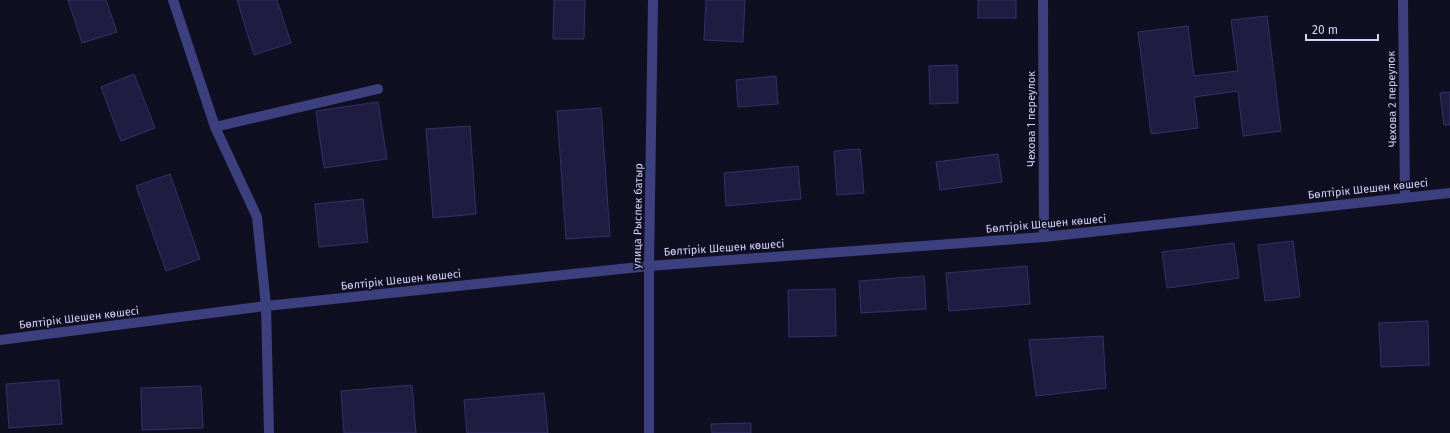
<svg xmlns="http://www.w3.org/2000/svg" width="1450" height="433" viewBox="0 0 1450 433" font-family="'Fira Sans',sans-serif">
<rect width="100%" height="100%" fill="#100f21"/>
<g fill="#201c41" stroke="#362f6c">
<polygon points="68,0 106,0 117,32 82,43"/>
<polygon points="237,0 277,0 291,43 254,55"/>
<polygon points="554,0 585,0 584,39 553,39"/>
<polygon points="706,0 745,0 743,42 704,40"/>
<rect x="978" y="0" width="38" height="18"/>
<polygon points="1267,16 1281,131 1243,136 1238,91 1194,97 1198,128 1151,134 1138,32 1188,26 1194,76 1238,71 1231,20"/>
<polygon points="957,65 958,103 930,104 929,66"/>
<polygon points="134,74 155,128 121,141 101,87"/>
<polygon points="776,76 778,104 738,107 736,80"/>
<polygon points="1450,92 1450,125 1444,125 1440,93"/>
<polygon points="378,102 387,159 324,168 316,111"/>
<polygon points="601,108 610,236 566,239 557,111"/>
<polygon points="470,126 476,214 433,218 426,129"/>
<polygon points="860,149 864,193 837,195 834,151"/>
<polygon points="998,154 1002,182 940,190 936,162"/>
<polygon points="798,166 801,199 726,206 724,173"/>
<polygon points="170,174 200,259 166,271 136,186"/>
<polygon points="363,199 368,242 319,247 315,204"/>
<polygon points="1293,241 1300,297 1265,301 1258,245"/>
<polygon points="1234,243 1239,278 1167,288 1162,252"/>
<polygon points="1027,266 1030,304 949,311 946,273"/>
<polygon points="924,276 926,309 861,313 859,281"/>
<polygon points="835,289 836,336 789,337 788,290"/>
<polygon points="1428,321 1429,365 1381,367 1379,323"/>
<polygon points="1103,336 1106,388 1036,396 1029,340"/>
<polygon points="59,380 62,424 9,428 6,384"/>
<polygon points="412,385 416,433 344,433 341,391"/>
<polygon points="201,386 203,428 142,430 141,388"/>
<polygon points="544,393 548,433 467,433 464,400"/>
<polygon points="751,423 751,433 712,433 711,424"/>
</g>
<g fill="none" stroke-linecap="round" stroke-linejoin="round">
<g stroke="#3d407e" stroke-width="10">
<polyline points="173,0 215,127 257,217 266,306 269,433"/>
<polyline points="1043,0 1044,237"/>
<polyline points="1403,0 1405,197"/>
<polyline points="215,127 378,89"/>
<polyline points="0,340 266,306 649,266 1044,237 1450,193"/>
<polyline points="649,433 649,266 653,0"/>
</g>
</g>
<g text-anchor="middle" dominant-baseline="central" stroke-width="3.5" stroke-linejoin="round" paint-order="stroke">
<g font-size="11" fill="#d3d2fc" stroke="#100f21">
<text transform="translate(1392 99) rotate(-91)">Чехова 2 переулок</text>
<text transform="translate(1031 119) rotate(-90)">Чехова 1 переулок</text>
<text transform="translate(1368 189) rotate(-6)">Бөлтірік Шешен көшесі</text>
<text transform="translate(638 216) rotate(-89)">улица Рыспек батыр</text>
<text transform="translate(1046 224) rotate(-5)">Бөлтірік Шешен көшесі</text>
<text transform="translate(724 248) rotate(-4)">Бөлтірік Шешен көшесі</text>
<text transform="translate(401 280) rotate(-6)">Бөлтірік Шешен көшесі</text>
<text transform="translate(79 318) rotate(-7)">Бөлтірік Шешен көшесі</text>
</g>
</g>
<path d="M1306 34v6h72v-6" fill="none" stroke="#d3d2fc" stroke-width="2"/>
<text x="1312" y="34" font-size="12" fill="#d3d2fc" stroke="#100f21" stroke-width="3" paint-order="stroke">20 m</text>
</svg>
